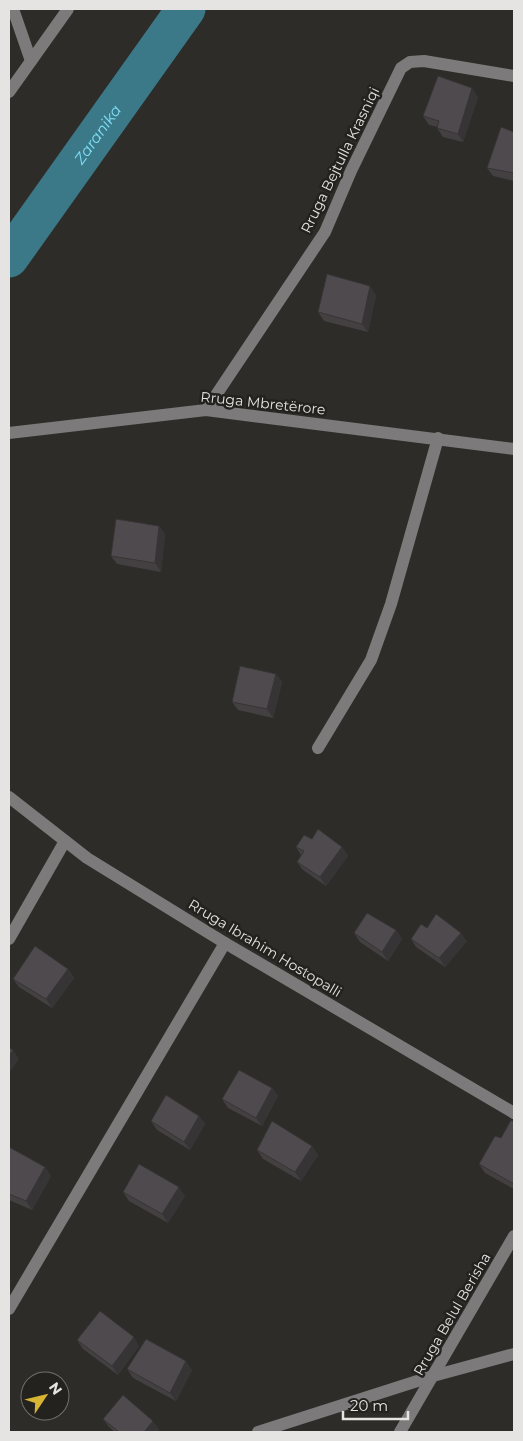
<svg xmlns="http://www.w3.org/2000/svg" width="523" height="1441" viewBox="0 0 523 1441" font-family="Montserrat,sans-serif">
<rect width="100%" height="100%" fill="#2d2c28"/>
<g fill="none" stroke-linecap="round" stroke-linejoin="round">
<path stroke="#3b7988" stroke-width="39" id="s1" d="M9,258L186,9"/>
<g stroke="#7c7a7a" stroke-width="12">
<polyline points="13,9 31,61"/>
<polyline points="9,92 68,9"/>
<polyline points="206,410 325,232 351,171 401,68 410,62 424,61 514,76"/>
<polyline points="9,433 206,410 514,449"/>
<polyline points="318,748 371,660 391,604 438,438"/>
<polyline points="9,797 87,858 225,943 514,1113"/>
<polyline points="9,939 65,841"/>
<polyline points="9,1309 225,943"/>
<polyline points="258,1432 433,1376 514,1354"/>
<polyline points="400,1432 514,1236"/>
</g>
</g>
<g fill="#444042">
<polygon points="478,97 463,142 443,137 437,128 438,127 429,125 423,116"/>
<polygon points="514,132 514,181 493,176 487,168"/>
<polygon points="376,295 368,332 324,321 318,312"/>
<polygon points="159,526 165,534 161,572 117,564 111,556"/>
<polygon points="276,674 282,682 273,718 238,710 232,702"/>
<polygon points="312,839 342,847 348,856 326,886 303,870 297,862 301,855 296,847"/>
<polygon points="427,928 467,941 445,967 416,947 411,939"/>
<polygon points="396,930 402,939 388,961 360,942 354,933"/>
<polygon points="68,969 74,978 52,1008 19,987 13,979"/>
<polygon points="272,1088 278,1096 262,1126 228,1108 222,1099"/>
<polygon points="199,1116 205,1124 190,1150 157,1130 151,1121"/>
<polygon points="514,1122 514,1189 485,1173 479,1164"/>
<polygon points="312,1146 318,1155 301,1181 263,1159 257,1150"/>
<polygon points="9,1147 45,1167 51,1176 32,1210 9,1200"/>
<polygon points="123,1192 185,1196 168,1223 129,1201"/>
<polygon points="77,1340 139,1346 118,1375 83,1349"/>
<polygon points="127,1369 192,1370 176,1401 133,1378"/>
<polygon points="103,1419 159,1429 156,1432 115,1432 109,1427"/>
</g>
<g fill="#373436">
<polygon points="472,88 478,97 463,142 458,134"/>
<polygon points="370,286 376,295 368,332 362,324"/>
<polygon points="159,526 165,534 161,572 155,563"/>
<polygon points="276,674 282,682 273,718 267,709"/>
<polygon points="342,847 348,856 326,886 320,877"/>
<polygon points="396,930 402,939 388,961 382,952"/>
<polygon points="461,933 467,941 445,967 439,958"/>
<polygon points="68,969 74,978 52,1008 46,999"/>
<polygon points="13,1050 19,1059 9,1073 9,1056"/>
<polygon points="272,1088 278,1096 262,1126 256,1118"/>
<polygon points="199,1116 205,1124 190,1150 184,1142"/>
<polygon points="312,1146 318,1155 301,1181 295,1172"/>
<polygon points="45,1167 51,1176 32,1210 26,1201"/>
<polygon points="179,1187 185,1196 168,1223 162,1214"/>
<polygon points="134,1337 139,1346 118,1375 112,1366"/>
<polygon points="186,1361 192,1370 176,1401 170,1393"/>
<polygon points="153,1421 159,1429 156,1432 144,1432"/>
</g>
<g fill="#4f4a4d" stroke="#373436">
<polygon points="438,76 472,88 458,134 437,128 439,121 423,116"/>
<polygon points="501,127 514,132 514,173 487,168"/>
<polygon points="327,274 370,286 362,324 318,312"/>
<polygon points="116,519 159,526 155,563 111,556"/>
<polygon points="240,666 276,674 267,709 232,702"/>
<polygon points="318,829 342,847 320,877 297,862 304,851 296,847 304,835 312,839"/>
<polygon points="367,913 396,930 382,952 354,933"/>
<polygon points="436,914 461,933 439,958 411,939 421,924 427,928"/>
<polygon points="35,946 68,969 46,999 13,979"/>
<polygon points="9,1048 13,1050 9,1056"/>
<polygon points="239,1070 272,1088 256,1118 222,1099"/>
<polygon points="166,1095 199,1116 184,1142 151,1121"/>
<polygon points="511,1120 514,1122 514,1184 479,1164 495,1136 501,1138"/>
<polygon points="272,1121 312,1146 295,1172 257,1150"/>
<polygon points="9,1147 45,1167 26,1201 9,1194"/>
<polygon points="139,1164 179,1187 162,1214 123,1192"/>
<polygon points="100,1311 134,1337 112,1366 77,1340"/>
<polygon points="146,1339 186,1361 170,1393 127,1369"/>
<polygon points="123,1395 153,1421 144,1432 119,1432 103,1419"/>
</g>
<g text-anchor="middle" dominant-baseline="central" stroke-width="5" stroke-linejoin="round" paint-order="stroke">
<g font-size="14" fill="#e5e4e2" stroke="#23221f">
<text transform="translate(340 160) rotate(-64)">Rruga Bejtulla Krasniqi</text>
<text transform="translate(263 403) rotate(6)">Rruga Mbretërore</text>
<text transform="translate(265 948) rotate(31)">Rruga Ibrahim Hostopalli</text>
<text transform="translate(452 1314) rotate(-60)">Rruga Belul Berisha</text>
</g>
<g font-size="15" font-style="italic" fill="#7fe0f9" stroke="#23221f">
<text stroke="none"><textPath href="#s1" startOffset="152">Zaranika</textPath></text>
</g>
</g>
<rect width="523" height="1441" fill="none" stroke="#e5e4e2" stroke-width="20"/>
<g transform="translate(45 1396) rotate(55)"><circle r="24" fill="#23221f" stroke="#71706d"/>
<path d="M0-4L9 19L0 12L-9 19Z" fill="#d8b434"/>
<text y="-8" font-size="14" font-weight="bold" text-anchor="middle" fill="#e5e4e2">N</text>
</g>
<path d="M343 1411v8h65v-8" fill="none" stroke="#e5e4e2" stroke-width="2.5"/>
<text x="350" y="1411" font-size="15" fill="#e5e4e2" stroke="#23221f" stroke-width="4" paint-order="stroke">20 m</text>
</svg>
